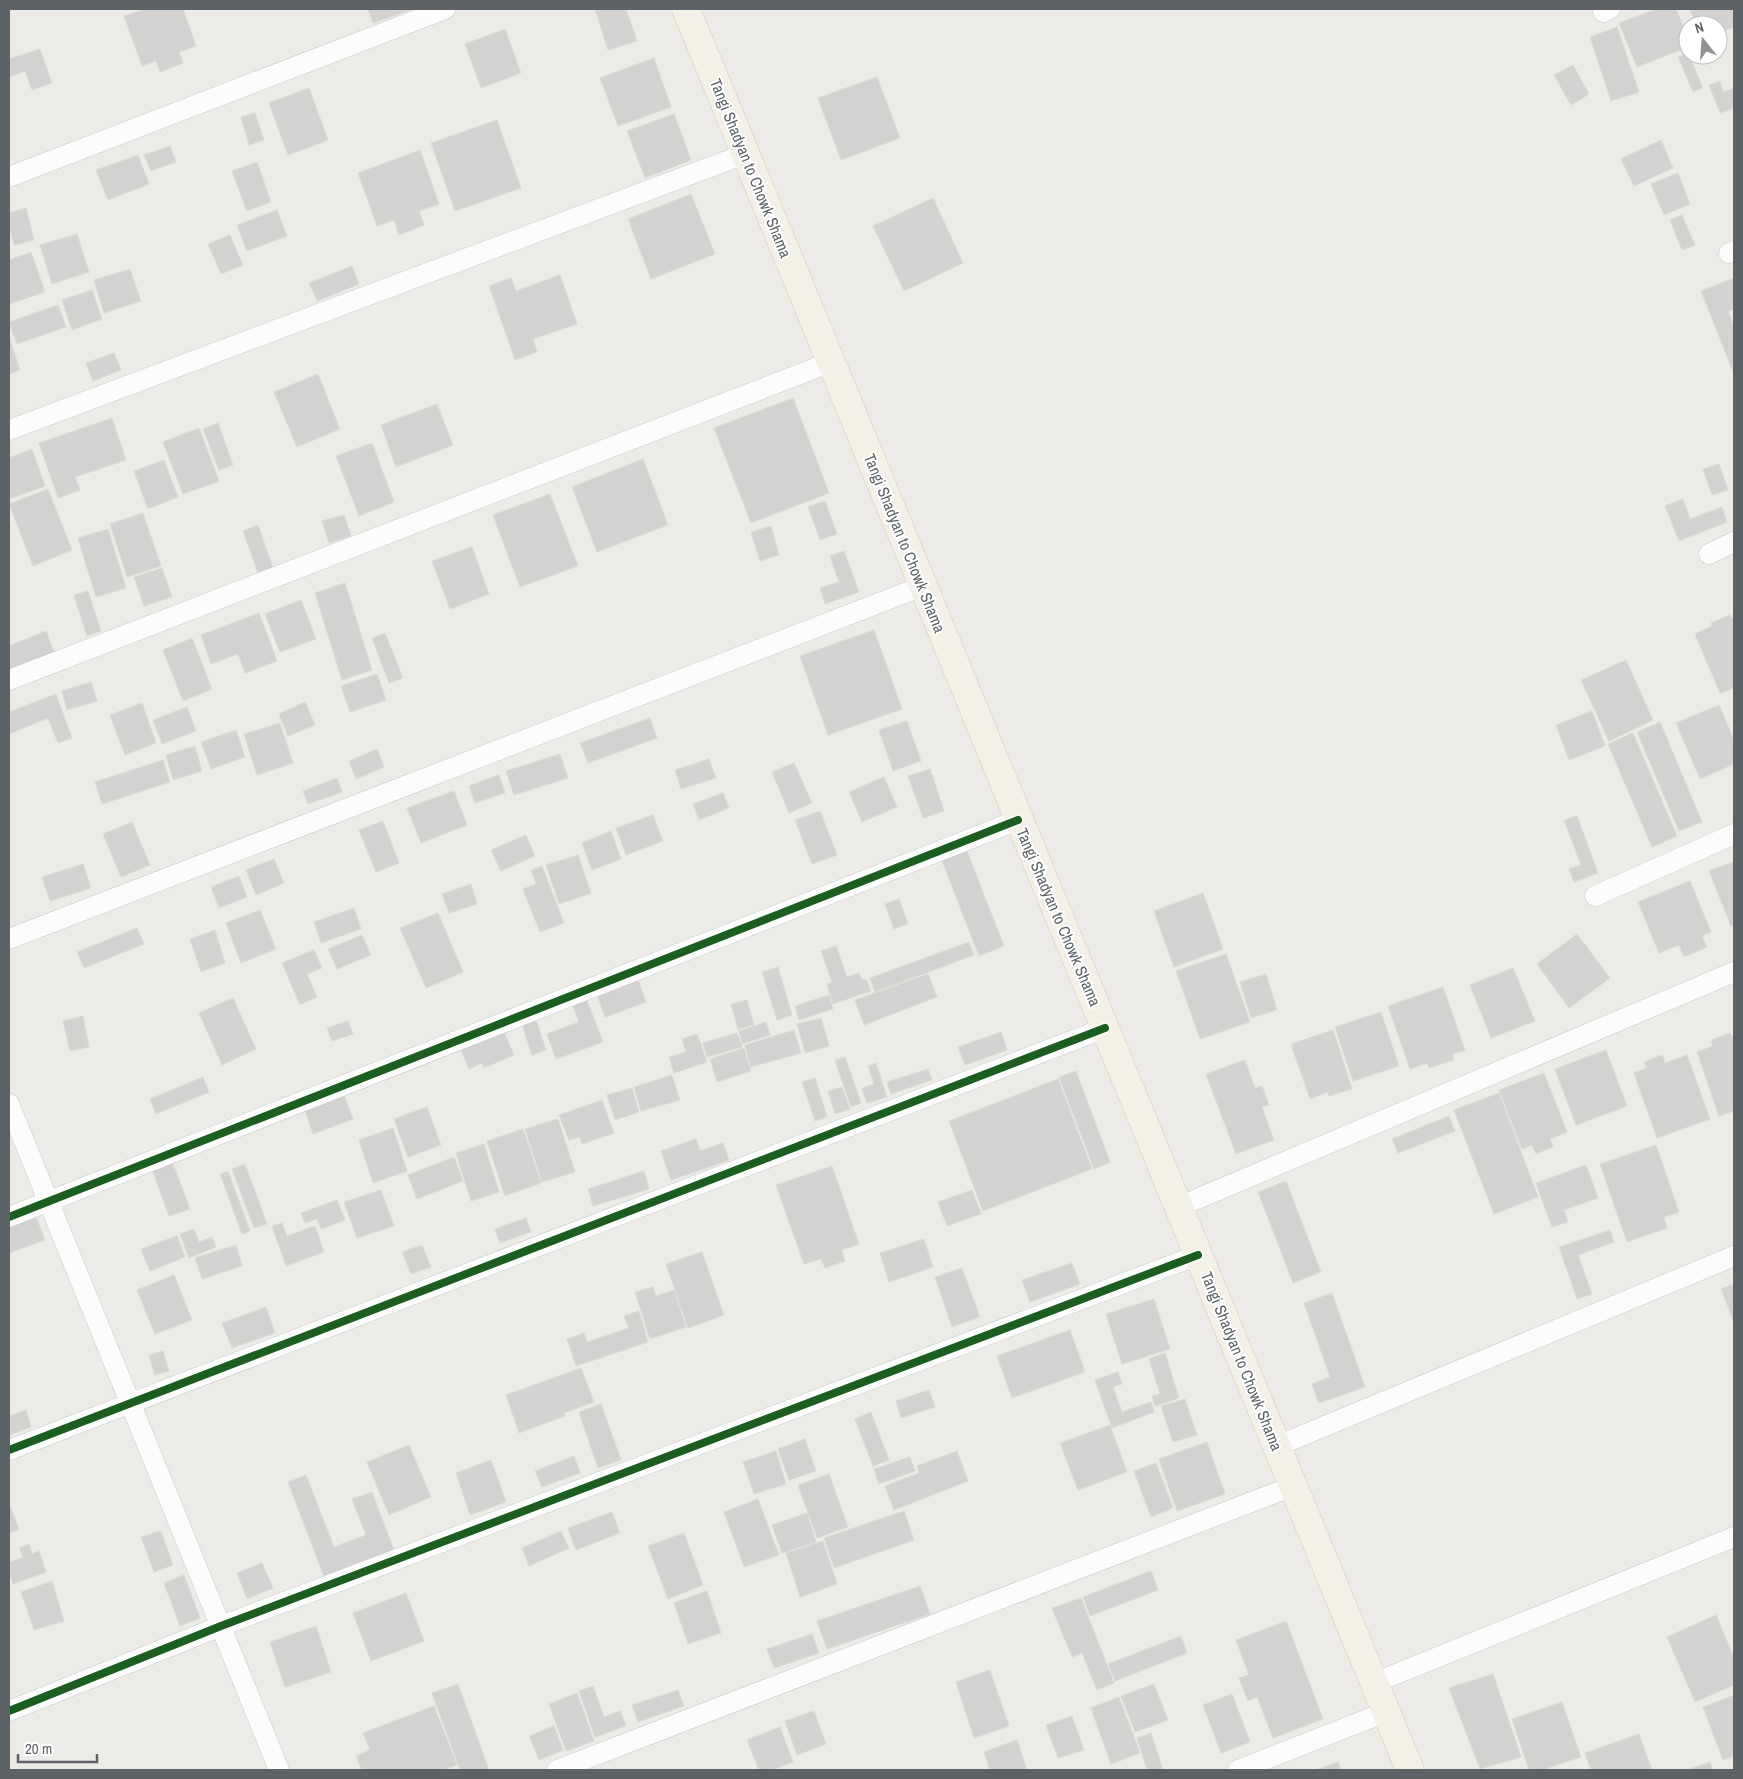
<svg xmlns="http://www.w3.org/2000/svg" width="1743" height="1779" viewBox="0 0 1743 1779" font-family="'Archivo Narrow',sans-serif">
<rect width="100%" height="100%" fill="#edebe8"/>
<g fill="#d3d2d1" stroke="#dcdad7">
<polygon points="145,9 183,9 196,46 179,52 183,63 160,72 156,61 142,66 124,16"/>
<polygon points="368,9 413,9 373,23"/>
<polygon points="595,9 626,9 637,41 608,50"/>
<polygon points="1657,9 1676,9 1688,38 1688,47 1637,67 1619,23"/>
<polygon points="1690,9 1734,9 1734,27 1718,33 1718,25 1696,25"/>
<polygon points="1617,27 1639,92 1611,101 1590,37"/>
<polygon points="505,29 521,73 481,88 465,44"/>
<polygon points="40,49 52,83 32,90 25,71 9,77 9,59"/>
<polygon points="1688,53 1703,88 1693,92 1678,57"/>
<polygon points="654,58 671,107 618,126 600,78"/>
<polygon points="1573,65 1589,94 1571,105 1554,75"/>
<polygon points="877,77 900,138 841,160 818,98"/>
<polygon points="1720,81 1723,92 1734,88 1734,108 1720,113 1709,85"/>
<polygon points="309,88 328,140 288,155 269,103"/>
<polygon points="255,113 264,140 249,145 241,117"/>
<polygon points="674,114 691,160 645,178 627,131"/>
<polygon points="497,120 521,188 455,211 431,143"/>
<polygon points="1661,140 1673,168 1634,186 1621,159"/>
<polygon points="170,146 176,162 151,171 144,155"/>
<polygon points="420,150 439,204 419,211 424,225 399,235 394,220 377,226 358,173"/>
<polygon points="138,155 149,184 108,200 96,170"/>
<polygon points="257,162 271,202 247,211 232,171"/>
<polygon points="1678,173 1690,204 1664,215 1651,184"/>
<polygon points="691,194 715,254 651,279 628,219"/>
<polygon points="933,198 963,263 904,291 873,226"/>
<polygon points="26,208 34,240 14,245 9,226 9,213"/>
<polygon points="277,210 287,236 247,251 237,225"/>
<polygon points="1682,215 1695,245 1682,250 1670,220"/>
<polygon points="77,234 89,272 52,284 40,245"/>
<polygon points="230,235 243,265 221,274 208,244"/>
<polygon points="31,252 45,292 9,304 9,260"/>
<polygon points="352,266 359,284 317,301 309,283"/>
<polygon points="130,269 141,301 104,313 94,280"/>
<polygon points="560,275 577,324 533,339 537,352 515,360 489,286 511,278 516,291"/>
<polygon points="1734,278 1734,309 1728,311 1734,327 1734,374 1701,291"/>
<polygon points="92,290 102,319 72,330 62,300"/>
<polygon points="58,305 66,327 17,344 9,322"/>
<polygon points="9,337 20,370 9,374"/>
<polygon points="114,353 121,370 93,381 86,363"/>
<polygon points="318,374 340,429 297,447 274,392"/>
<polygon points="793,398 829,493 751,523 714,428"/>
<polygon points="437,404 453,445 396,467 381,425"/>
<polygon points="112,418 126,460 75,477 80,490 58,498 39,443"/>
<polygon points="218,423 233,465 219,470 203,429"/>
<polygon points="199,428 219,481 183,494 163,442"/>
<polygon points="372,443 394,502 359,516 336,456"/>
<polygon points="32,449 45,486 9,499 9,458"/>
<polygon points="643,459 668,525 597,552 572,487"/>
<polygon points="164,460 178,497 148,509 134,471"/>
<polygon points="1719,464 1728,490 1712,495 1703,469"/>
<polygon points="48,489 72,550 33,566 9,504"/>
<polygon points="550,494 578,566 520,587 493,515"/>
<polygon points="1683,499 1690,519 1722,507 1727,522 1679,541 1665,506"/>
<polygon points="825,501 837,534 820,540 808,507"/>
<polygon points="143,513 161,566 127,577 110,524"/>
<polygon points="344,515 351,536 329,543 322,521"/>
<polygon points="258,525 274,571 259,576 243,531"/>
<polygon points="771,526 779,555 760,561 751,532"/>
<polygon points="108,529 126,588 96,597 78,538"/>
<polygon points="472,547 489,594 450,609 432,561"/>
<polygon points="844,551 859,592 825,604 820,588 839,582 830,556"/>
<polygon points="162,568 172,597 144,606 134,577"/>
<polygon points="345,583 372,670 342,680 315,593"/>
<polygon points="88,591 101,631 87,636 74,595"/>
<polygon points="301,600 316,639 280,652 265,614"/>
<polygon points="259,613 277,661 245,673 238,654 211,664 201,635"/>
<polygon points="1730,615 1731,618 1734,617 1734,688 1720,693 1695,634 1712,626 1711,623"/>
<polygon points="874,630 902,709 828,735 800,656"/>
<polygon points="46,631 54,652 9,670 9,646"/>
<polygon points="385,633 403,678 389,683 372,638"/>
<polygon points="192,638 212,689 183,701 163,650"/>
<polygon points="1626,660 1653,720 1609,741 1581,680"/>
<polygon points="377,674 386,700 350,712 341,686"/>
<polygon points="91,682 97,701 67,710 62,691"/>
<polygon points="56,694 72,738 58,743 48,718 9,734 9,712"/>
<polygon points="305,702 315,725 288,736 279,714"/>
<polygon points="142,703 156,743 125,755 110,715"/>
<polygon points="1719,705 1734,740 1734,764 1700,779 1676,723"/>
<polygon points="187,707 196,731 162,744 153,720"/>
<polygon points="1592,711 1605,746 1569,760 1556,725"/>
<polygon points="650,718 657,738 588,763 580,743"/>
<polygon points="907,721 921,761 893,771 879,730"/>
<polygon points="1660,722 1702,822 1679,831 1637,732"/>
<polygon points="280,723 293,763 257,775 244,734"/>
<polygon points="236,730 245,757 211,769 201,742"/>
<polygon points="1633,733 1677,836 1652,847 1608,744"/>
<polygon points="195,746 202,771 173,780 166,755"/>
<polygon points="377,749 384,767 356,779 349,761"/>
<polygon points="560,754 568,778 514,795 506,771"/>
<polygon points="709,759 716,778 681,789 675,770"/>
<polygon points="163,760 170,782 102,804 95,782"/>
<polygon points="794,763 812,803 789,813 772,772"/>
<polygon points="930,769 944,811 923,818 908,776"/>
<polygon points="499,775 505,793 475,803 469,786"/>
<polygon points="884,777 897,807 862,822 849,792"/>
<polygon points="337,778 342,792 308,804 303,791"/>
<polygon points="454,791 467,825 421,843 407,808"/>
<polygon points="723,793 729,808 699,820 693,804"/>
<polygon points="820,811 837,855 812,864 795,820"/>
<polygon points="653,815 663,841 626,855 616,828"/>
<polygon points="1577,816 1598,873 1574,882 1569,869 1581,865 1564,820"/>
<polygon points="383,821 399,863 376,872 359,830"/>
<polygon points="132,822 150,865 121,877 103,834"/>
<polygon points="611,831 621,859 592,870 582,843"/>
<polygon points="526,835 535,856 501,871 491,850"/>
<polygon points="966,849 1004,946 979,956 941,858"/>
<polygon points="578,855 591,893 559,904 546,865"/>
<polygon points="274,859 284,883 256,895 246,870"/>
<polygon points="1734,862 1734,925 1731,926 1709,871"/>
<polygon points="83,864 91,888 50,901 42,877"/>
<polygon points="542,866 564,923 540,932 523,889 536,884 531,870"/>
<polygon points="239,876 247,897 219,908 211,887"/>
<polygon points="1690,881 1711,932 1702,936 1707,947 1684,957 1679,945 1659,953 1638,902"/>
<polygon points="471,884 477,904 449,913 442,894"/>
<polygon points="1203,893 1223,949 1174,967 1154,911"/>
<polygon points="899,899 908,924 894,929 885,904"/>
<polygon points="354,908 361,929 321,943 314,922"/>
<polygon points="260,910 276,949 241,963 226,923"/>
<polygon points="438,913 463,972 426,988 400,928"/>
<polygon points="137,928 144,944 84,968 77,952"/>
<polygon points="215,930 225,963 201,972 190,939"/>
<polygon points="1577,934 1610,978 1569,1008 1537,964"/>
<polygon points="362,935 371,955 337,969 328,949"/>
<polygon points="969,942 974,955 875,992 870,978"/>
<polygon points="836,946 847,977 859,973 862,980 866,979 871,991 833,1004 827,984 832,982 821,951"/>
<polygon points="314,950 322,968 307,974 317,997 300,1005 282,963"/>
<polygon points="1226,954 1250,1022 1200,1039 1176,971"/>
<polygon points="778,967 792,1015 777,1020 762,972"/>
<polygon points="1513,968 1535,1021 1491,1038 1470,985"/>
<polygon points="928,974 937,997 864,1025 855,1000"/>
<polygon points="1266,974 1277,1010 1251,1018 1240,982"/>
<polygon points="637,977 646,1002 605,1017 596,992"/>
<polygon points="1443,987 1465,1050 1452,1054 1454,1060 1429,1068 1427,1063 1410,1069 1388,1006"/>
<polygon points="829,995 833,1009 799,1020 795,1006"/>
<polygon points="233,998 256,1049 222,1065 199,1013"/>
<polygon points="586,998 603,1042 556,1059 547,1034 579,1022 572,1003"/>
<polygon points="747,1000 754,1025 738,1029 731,1004"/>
<polygon points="1381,1012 1399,1066 1353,1081 1335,1027"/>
<polygon points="83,1016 89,1047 70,1051 63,1021"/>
<polygon points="821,1018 829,1046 805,1053 797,1024"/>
<polygon points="536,1019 546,1050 532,1055 522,1024"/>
<polygon points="348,1021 353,1034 332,1041 327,1028"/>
<polygon points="766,1022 770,1035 742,1044 739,1031"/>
<polygon points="503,1029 514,1055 484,1068 482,1063 469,1069 460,1048"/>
<polygon points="794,1030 801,1053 751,1067 745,1045"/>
<polygon points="1333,1030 1352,1089 1329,1096 1328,1092 1310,1099 1291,1044"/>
<polygon points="1001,1032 1007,1050 965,1065 958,1047"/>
<polygon points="737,1033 742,1047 707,1057 703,1043"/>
<polygon points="1730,1033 1734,1039 1734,1111 1719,1116 1697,1052 1713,1046 1711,1040"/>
<polygon points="697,1034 707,1062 674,1073 669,1057 686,1052 682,1039"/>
<polygon points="744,1048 751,1071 717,1082 710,1059"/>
<polygon points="1606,1050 1627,1106 1576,1125 1555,1069"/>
<polygon points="1662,1055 1665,1063 1687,1055 1710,1119 1657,1138 1634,1073 1647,1068 1644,1062"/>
<polygon points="845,1057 861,1103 851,1107 835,1060"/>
<polygon points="1245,1060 1255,1088 1262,1086 1269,1105 1262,1107 1274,1140 1236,1154 1206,1074"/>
<polygon points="876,1063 887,1097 867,1103 862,1088 874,1084 868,1066"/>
<polygon points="928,1069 932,1080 891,1094 887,1082"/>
<polygon points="1076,1071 1110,1162 1094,1169 1059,1077"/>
<polygon points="1544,1073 1567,1132 1550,1139 1553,1147 1536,1154 1532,1145 1522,1149 1499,1090"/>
<polygon points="672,1075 680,1100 641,1111 634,1087"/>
<polygon points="203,1077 209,1092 156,1114 150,1099"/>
<polygon points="815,1078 827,1117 815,1121 802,1082"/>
<polygon points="1058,1079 1092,1169 983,1211 949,1121"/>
<polygon points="842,1087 850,1109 835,1114 828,1091"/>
<polygon points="632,1088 639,1112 615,1120 607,1095"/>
<polygon points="343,1093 353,1119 313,1134 304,1108"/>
<polygon points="1499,1093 1538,1197 1494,1214 1454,1110"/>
<polygon points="602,1100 614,1133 582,1144 580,1137 569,1140 559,1115"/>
<polygon points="427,1107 441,1145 408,1157 394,1119"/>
<polygon points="1449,1116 1455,1131 1398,1153 1392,1139"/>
<polygon points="558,1119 575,1172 542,1182 525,1129"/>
<polygon points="393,1128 407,1171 373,1183 359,1140"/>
<polygon points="523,1129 541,1183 505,1196 487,1141"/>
<polygon points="696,1139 700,1151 723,1143 729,1160 671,1180 661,1151"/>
<polygon points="484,1144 499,1192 471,1201 456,1153"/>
<polygon points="1656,1145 1679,1212 1664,1217 1667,1228 1627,1242 1600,1164"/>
<polygon points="454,1157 463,1181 417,1199 408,1175"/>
<polygon points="172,1161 190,1209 169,1216 152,1169"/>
<polygon points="245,1164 267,1224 254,1228 232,1169"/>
<polygon points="1586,1165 1598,1198 1564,1210 1568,1222 1552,1227 1536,1183"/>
<polygon points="832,1166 859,1244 842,1250 845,1261 825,1268 821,1259 804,1264 776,1185"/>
<polygon points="228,1171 250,1231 242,1234 220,1174"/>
<polygon points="644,1171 649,1189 593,1206 588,1189"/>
<polygon points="1286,1181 1321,1272 1293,1283 1258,1192"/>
<polygon points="381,1190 394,1226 357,1238 344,1202"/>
<polygon points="972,1190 981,1214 947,1226 938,1202"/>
<polygon points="337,1200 345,1220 321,1229 317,1219 305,1223 301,1213"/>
<polygon points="36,1217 45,1240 9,1253 9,1227"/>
<polygon points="526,1218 531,1232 500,1243 495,1229"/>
<polygon points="282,1223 287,1236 315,1226 324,1252 286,1266 272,1226"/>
<polygon points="194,1229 199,1242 212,1237 216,1247 189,1258 180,1234"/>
<polygon points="1610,1230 1614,1242 1578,1255 1592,1294 1577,1299 1559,1247"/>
<polygon points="177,1236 185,1257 150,1271 141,1249"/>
<polygon points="924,1239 933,1267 889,1282 880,1253"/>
<polygon points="236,1245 242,1266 202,1279 195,1258"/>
<polygon points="422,1245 431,1267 411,1274 402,1252"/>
<polygon points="702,1252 724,1315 688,1328 666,1264"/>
<polygon points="1072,1263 1080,1284 1030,1302 1022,1280"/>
<polygon points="962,1268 980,1317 952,1327 935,1277"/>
<polygon points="174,1275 192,1320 155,1334 137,1290"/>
<polygon points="1734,1284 1734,1322 1721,1289"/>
<polygon points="653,1287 656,1296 674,1290 686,1327 650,1339 635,1292"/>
<polygon points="1332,1293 1365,1387 1319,1403 1312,1384 1330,1377 1304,1303"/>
<polygon points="1154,1299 1170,1349 1122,1364 1106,1314"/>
<polygon points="266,1307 275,1333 232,1348 222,1323"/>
<polygon points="639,1311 648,1342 576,1366 567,1339 584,1333 587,1342 629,1328 624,1316"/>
<polygon points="1070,1330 1085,1372 1012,1398 997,1356"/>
<polygon points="163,1351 169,1371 155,1375 149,1355"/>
<polygon points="1165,1353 1179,1398 1155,1406 1152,1396 1160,1394 1149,1359"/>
<polygon points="581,1368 594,1402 564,1413 565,1416 519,1433 506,1395"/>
<polygon points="1118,1372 1122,1384 1113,1387 1122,1412 1151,1402 1154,1412 1112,1428 1095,1380"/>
<polygon points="929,1390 935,1407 901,1418 896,1401"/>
<polygon points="1185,1399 1197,1435 1173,1442 1161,1406"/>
<polygon points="601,1404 621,1460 598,1468 579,1412"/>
<polygon points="26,1410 31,1427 10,1435 9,1416"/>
<polygon points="871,1412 889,1460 873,1466 855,1419"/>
<polygon points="1110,1425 1127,1472 1078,1490 1060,1443"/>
<polygon points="805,1439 816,1471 789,1480 778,1449"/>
<polygon points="1207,1442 1225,1494 1177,1511 1159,1459"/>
<polygon points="409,1445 431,1497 389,1515 367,1462"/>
<polygon points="776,1451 786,1484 754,1494 743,1462"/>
<polygon points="957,1451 968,1481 894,1510 885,1486 919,1473 917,1466"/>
<polygon points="574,1456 580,1473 542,1487 535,1471"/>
<polygon points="910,1457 915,1471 879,1484 874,1469"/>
<polygon points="491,1460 506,1502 470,1515 456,1473"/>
<polygon points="1156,1463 1173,1508 1151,1517 1134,1471"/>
<polygon points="829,1474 848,1527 817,1538 798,1485"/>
<polygon points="306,1475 334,1547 366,1535 352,1499 372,1492 394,1550 324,1577 288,1482"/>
<polygon points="758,1499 779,1555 744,1567 724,1512"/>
<polygon points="9,1503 19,1529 9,1533"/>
<polygon points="904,1511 914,1540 834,1568 824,1538"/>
<polygon points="612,1512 620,1533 576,1550 568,1528"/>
<polygon points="807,1513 816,1542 782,1553 772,1525"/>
<polygon points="161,1531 173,1565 154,1572 141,1537"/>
<polygon points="561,1531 569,1548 529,1566 522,1548"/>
<polygon points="684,1533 703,1585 668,1599 648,1546"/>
<polygon points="823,1541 837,1584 800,1597 786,1553"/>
<polygon points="29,1544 32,1554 39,1551 46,1572 13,1584 9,1571 9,1562 23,1557 19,1548"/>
<polygon points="262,1563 273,1588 247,1599 237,1573"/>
<polygon points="1151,1571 1158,1590 1090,1616 1083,1597"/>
<polygon points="184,1575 200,1618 180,1626 164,1583"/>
<polygon points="52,1581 64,1621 34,1630 21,1592"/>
<polygon points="920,1586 930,1614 827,1649 817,1621"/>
<polygon points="707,1591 721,1633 688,1644 674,1603"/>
<polygon points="406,1593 424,1641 371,1661 353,1613"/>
<polygon points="1081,1598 1114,1683 1097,1690 1082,1653 1072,1657 1052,1608"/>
<polygon points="1716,1615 1734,1658 1734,1685 1695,1702 1667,1637"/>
<polygon points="1286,1621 1323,1719 1273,1738 1257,1697 1248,1701 1239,1678 1249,1675 1236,1640"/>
<polygon points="316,1626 331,1672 285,1687 270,1642"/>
<polygon points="812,1634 819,1653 774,1668 767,1649"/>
<polygon points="1181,1636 1187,1653 1115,1681 1108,1664"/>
<polygon points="990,1670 1009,1726 974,1738 956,1682"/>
<polygon points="1493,1674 1521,1757 1480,1769 1449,1688"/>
<polygon points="458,1684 489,1770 460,1770 432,1693"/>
<polygon points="1154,1684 1168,1720 1135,1732 1121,1696"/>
<polygon points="593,1686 604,1717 620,1711 626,1726 595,1737 579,1691"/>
<polygon points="678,1690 684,1706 638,1722 632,1705"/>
<polygon points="577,1693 594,1741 566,1751 549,1704"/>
<polygon points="1232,1694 1250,1742 1221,1753 1203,1705"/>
<polygon points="1734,1695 1734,1756 1723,1760 1703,1707"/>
<polygon points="1119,1697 1140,1753 1111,1764 1091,1708"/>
<polygon points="1562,1702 1581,1757 1542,1770 1529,1770 1512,1719"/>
<polygon points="434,1706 457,1765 444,1770 362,1770 356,1756 370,1750 363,1733"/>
<polygon points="814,1711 826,1744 797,1755 785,1721"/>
<polygon points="1072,1716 1084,1750 1058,1758 1046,1725"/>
<polygon points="554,1726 563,1750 539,1760 529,1736"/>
<polygon points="780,1727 793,1762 772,1770 759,1770 747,1740"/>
<polygon points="1151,1733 1163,1770 1147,1770 1137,1738"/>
<polygon points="1639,1734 1652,1770 1591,1770 1585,1753"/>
<polygon points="1017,1740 1027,1770 990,1770 984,1752"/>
<polygon points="1338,1762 1341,1770 1315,1770"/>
<polygon points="1710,1762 1713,1770 1686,1770"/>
</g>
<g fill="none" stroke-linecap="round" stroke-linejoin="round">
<g stroke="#c9c9c9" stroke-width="21">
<g id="minor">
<polyline points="1603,12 1610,9"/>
<polyline points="9,177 445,9"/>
<polyline points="1729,253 1734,251"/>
<polyline points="9,430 745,154"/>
<polyline points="1709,554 1734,542"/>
<polyline points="9,680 831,362"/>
<polyline points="1595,896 1734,834"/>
<polyline points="9,939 923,586"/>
<polyline points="9,1104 279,1770"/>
<polyline points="1178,1207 1734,972"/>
<polyline points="9,1217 1018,820"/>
<polyline points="1277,1446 1734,1256"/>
<polyline points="9,1450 1105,1028"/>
<polyline points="1374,1683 1734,1537"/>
<polyline points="9,1711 221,1626 1198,1255"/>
<polyline points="557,1770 1293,1486"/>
<polyline points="1238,1770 1386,1712"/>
</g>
</g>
<g stroke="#d5c9b5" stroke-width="29">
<polyline id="primary" points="686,9 1410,1770"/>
</g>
<use href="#minor" stroke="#fcfcfc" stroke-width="20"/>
<use href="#primary" stroke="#f3f0e8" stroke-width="28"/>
<g stroke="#fff" stroke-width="11">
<g id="cycleway">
<polyline points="9,1217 1018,820"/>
<polyline points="9,1450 1105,1028"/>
<polyline points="9,1711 221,1626 1198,1255"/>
</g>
</g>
<use href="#cycleway" stroke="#1b5e20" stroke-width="8"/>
</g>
<g text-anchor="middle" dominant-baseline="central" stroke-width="4" stroke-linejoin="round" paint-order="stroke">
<g font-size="16" fill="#5d6266" stroke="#fff">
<text transform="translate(751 168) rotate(68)">Tangi Shadyan to Chowk Shama</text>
<text transform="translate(905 543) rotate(68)">Tangi Shadyan to Chowk Shama</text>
<text transform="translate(1059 917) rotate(67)">Tangi Shadyan to Chowk Shama</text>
<text transform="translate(1242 1361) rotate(68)">Tangi Shadyan to Chowk Shama</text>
</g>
</g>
<rect width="1743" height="1779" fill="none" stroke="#5d6266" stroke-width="20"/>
<g transform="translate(1703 40) rotate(343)"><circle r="24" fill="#ffffff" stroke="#bec0c2"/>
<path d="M0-4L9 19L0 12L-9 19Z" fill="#8f9294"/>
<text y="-8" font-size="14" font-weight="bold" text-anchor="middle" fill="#5d6266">N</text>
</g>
<path d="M18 1754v8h79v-8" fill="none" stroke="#5d6266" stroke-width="2.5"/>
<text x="25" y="1754" font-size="15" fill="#5d6266" stroke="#ffffff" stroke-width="4" paint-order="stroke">20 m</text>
</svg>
